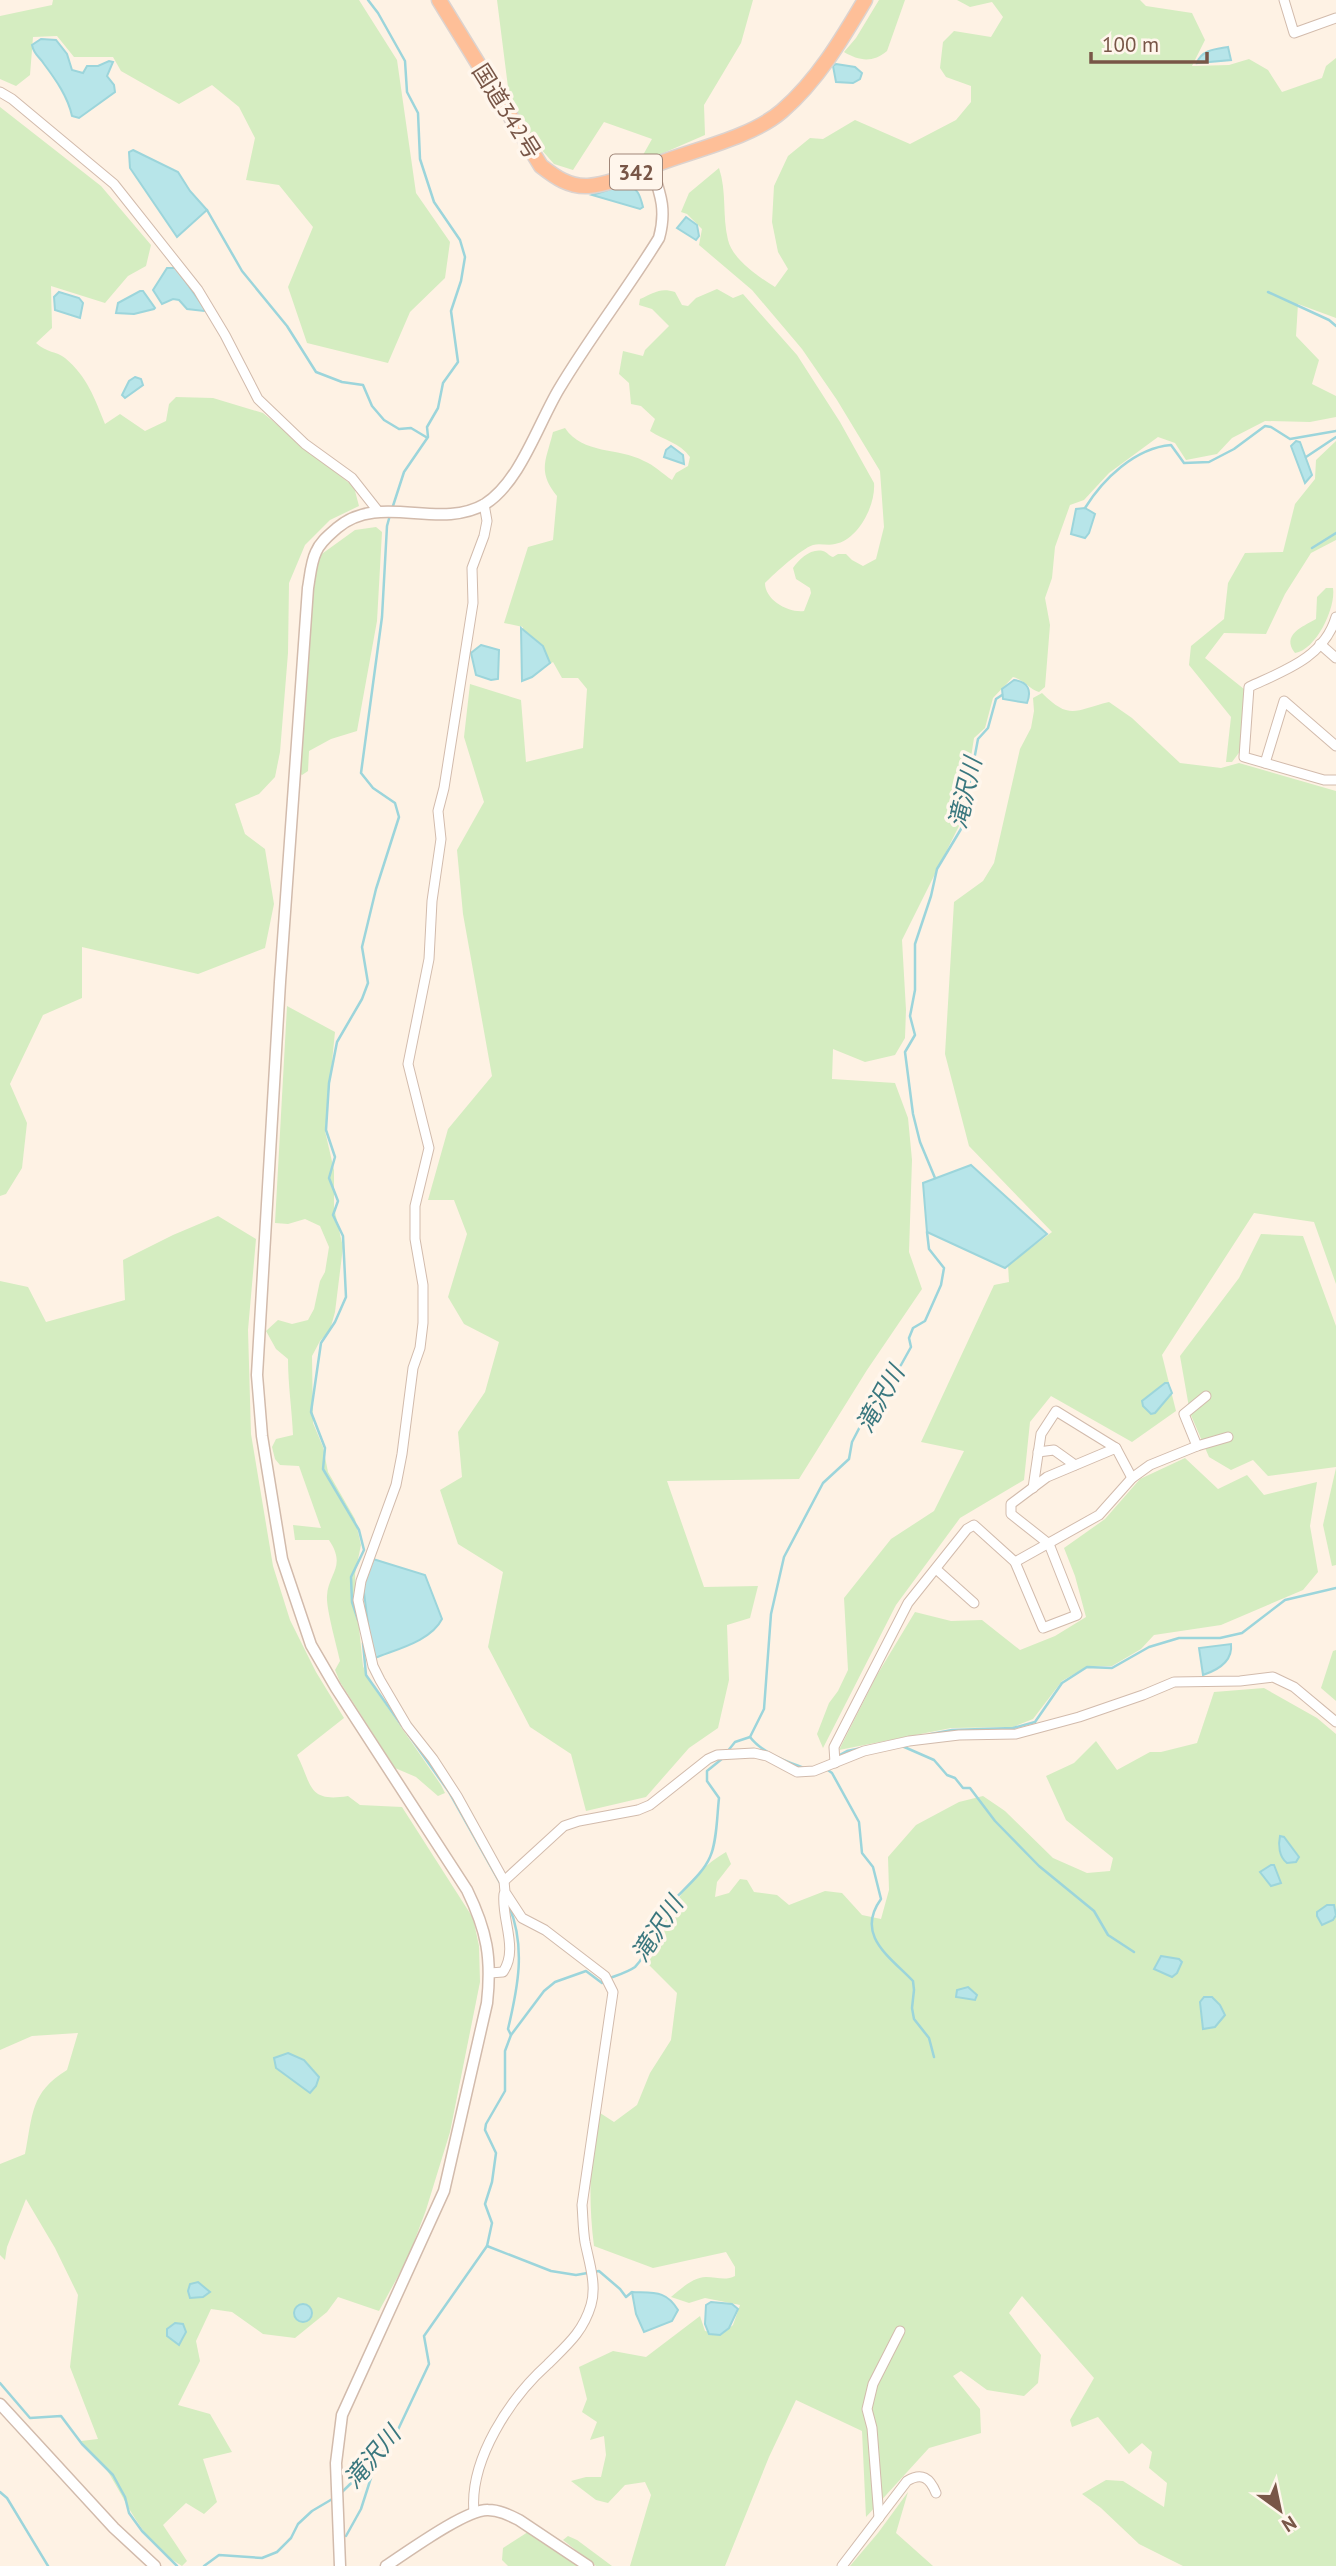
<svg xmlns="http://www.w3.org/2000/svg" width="1336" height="2566" viewBox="0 0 1336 2566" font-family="'PT Sans','Noto Sans JP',sans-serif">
<rect width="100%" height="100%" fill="#fef2e4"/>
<g fill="#d5edc1">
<polygon points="53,0 359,0 397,60 416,193 450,242 445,278 410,312 388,363 307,343 288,287 313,227 279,185 246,180 255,138 239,107 212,85 179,104 121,71 113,57 74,57 57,36 33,37 30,75 16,86 0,79 0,16 52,5"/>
<polygon points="497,0 753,0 741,43 704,105 705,135 638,164 652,139 604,122 573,170 554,164 527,133 509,95"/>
<path d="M879,0H905L887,51C873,63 859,61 844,52L856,38Z"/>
<path d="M957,0H1140L1146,6L1192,13L1205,40L1192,66L1229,65L1249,59L1268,70L1282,92L1322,78L1326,66L1336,58V318L1298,304L1296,336L1319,360L1312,384L1336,396V417L1310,422L1265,421L1232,438L1217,454L1186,460L1175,443L1158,437L1109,473L1084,500L1070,505L1055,547L1052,578L1045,598L1050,625L1045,687L1039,692C1029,689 1024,680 1013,677L993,698L985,728L974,738L961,822L902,940L906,1010L905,1038L895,1055L865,1062L833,1049L832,1079L895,1083L908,1118L912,1160L909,1252L922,1289L867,1370L799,1479L667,1481L704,1587L758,1586L750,1618L727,1625L729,1680L718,1728L689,1748L646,1797L586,1811L571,1754L530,1727L488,1647L503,1572L458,1544L440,1490L462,1477L458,1432L485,1392L499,1342L464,1324L448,1297L467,1234L454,1200H428L448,1129L492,1076L463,914L457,850L484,802L464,737L470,684L521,700L526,762L583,748L587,689L578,678H562L553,662L532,676L521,675L523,627L504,623L528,547L553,540L557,496C537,471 546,461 553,432L565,428C583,455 618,447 644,461C654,465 663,474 672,480L676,473L688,466L690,457C680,443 664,440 650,431L655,419L641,406L631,404L629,383L619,374L623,351L643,356L645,350L669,326L652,309L639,305L640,299C654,293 660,287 675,292L682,305L688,306L696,298L717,289L733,298L743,294L797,355L840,422L874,483C876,505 858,540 835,544C828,546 820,543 813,545C801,549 775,573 765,583C765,600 788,613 804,611L811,593L810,588L796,579L793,568C799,559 811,548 823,551C827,552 829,556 833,557L838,554H846L852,560L863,566L876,559L884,527L880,471L837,400L802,349L752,290L699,245L702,229L687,214L681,212L689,193L719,168C727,192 722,216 728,240C733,260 759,277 775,287L788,269L778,252L772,222L774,186L788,156L810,138L823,139L855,120L910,144L956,120L971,102V86L946,77L940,68L943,42L954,31L991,37L1003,17L992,2L970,7Z"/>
<path d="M0,107L101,186L151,245L146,266L128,276L105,303L51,286L52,328L36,343C47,353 56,351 65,358C87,376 95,399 105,424L120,414L145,431L166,421L169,404L176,397L213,398L263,413L354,487L359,506L330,520L305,545L289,583L288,653L280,752L275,777L259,794L235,804L245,834L265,849L274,904L265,948L198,974L82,947V998L43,1015L10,1084L27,1123L22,1168L6,1194L0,1196Z"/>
<polygon points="1336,441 1336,540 1311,553 1285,594 1266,634 1224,633 1205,658 1244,689 1241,750 1232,762 1226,762 1231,717 1189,665 1191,646 1224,619 1228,583 1245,553 1283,552 1295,504 1315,479 1316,460"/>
<polygon points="376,527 382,532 377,621 357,731 331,739 309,751 308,771 302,775 297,771 311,587 319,556 355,530"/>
<path d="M1326,588H1333C1336,608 1316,650 1295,653C1281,635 1302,627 1316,619L1317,597Z"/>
<path d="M1042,693C1070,721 1075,710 1109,702L1132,718L1180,763L1221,768L1239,763L1336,791V1284L1314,1222L1254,1213L1162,1355L1176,1411L1132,1442L1051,1396L1030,1422L1024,1480L960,1518L896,1605L823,1748L817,1734L829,1703L838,1691L848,1670L844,1598L891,1539L934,1511L964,1451L921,1442L994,1285L1009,1282L1008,1265L1052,1232L969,1146L945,1054L954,902L983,881L994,863L1020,749L1031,728L1034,711L1033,698Z"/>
<path d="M287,1006L335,1032L325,1131L334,1170V1208L343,1247L335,1312L330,1330L320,1341L312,1356L313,1423L323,1447L328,1472L355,1519L361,1545L355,1574L356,1599L363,1666L370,1682L441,1785L445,1793L438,1796L416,1777L395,1768L340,1682L335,1670L340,1661C337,1647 326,1609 327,1596C328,1573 347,1567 329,1540H295L293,1525L321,1528L299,1466L280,1465L275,1459L272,1447L276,1439L293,1435C292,1410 288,1385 288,1359L276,1349L266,1331L278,1320L292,1324L308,1320L314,1309L320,1281L325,1272L329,1247L320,1226L305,1219L288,1224L275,1223Z"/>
<path d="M218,1216L256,1239L248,1330L251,1434L273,1566L290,1620L316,1672L344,1718L297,1755C312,1784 307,1803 348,1796L360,1805L402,1807L473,1918L479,1946L480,1982L450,2132L426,2210L408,2258L379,2311L338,2297L327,2312L295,2338L263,2334L232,2312L211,2309L196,2341L200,2361L178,2405L210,2414L232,2452L203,2459L217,2502L204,2514L186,2503L163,2525L187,2561L182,2566C143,2542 132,2512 110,2475C103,2463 90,2452 81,2441L98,2439L70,2367L78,2295L55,2248L26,2199L7,2247L5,2260L0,2255V2164L25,2154C33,2114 30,2093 67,2070L78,2033L32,2036L0,2050V1281L28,1287L46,1322L125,1300L123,1260L173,1235Z"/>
<polygon points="1261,1234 1303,1236 1336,1326 1336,1467 1268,1476 1253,1460 1231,1470 1209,1457 1190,1413 1180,1356 1239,1278"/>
<polygon points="1185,1458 1218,1489 1247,1475 1264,1495 1317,1482 1310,1526 1318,1572 1303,1590 1221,1625 1154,1635 1141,1649 1112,1666 1088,1666 1062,1681 1033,1719 1013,1727 951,1728 839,1750 877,1675 915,1612 951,1621 982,1620 1020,1650 1055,1636 1086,1617 1075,1576 1064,1548 1105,1519 1140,1479"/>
<polygon points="1336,1468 1336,1565 1332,1566 1323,1525"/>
<polygon points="1336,1650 1336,1701 1321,1688 1333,1651"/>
<path d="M1264,1688L1317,1718L1336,1734V2566H1183L1139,2544L1101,2508L1082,2494L1106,2480L1123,2481L1164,2507L1167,2483L1149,2468L1152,2452L1142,2443L1129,2454L1098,2417L1072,2427L1070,2420L1094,2378L1022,2296L1009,2313L1041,2355L1038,2383L1024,2396L987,2390L961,2371L953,2376L980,2409L981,2433L929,2448L866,2517L862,2431L796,2400L769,2457L725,2566H630L651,2495L645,2482L625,2485L608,2503L596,2500L571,2481L586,2477H601L606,2455L604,2436L590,2440L597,2422L582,2412L587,2399L579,2367L613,2351L646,2357L700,2316L705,2331L722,2334L733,2325L740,2305L705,2298L689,2303L671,2297C681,2289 693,2277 706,2277C717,2277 725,2281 735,2276V2267L726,2252L653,2268L594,2246C588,2199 590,2159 597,2111L614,2122L637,2105L650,2073L671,2040L677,1993L644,1960C663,1921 687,1874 726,1852L731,1864L717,1882L715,1897L729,1893L740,1879L747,1880L754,1892L777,1895L789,1905L825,1891L842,1893L862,1915L881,1919L889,1890L888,1857L916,1825L959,1802L983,1796L1005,1811L1053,1858L1087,1873L1110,1871L1113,1858L1066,1820L1046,1776L1074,1763L1096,1741L1117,1770L1150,1752H1161L1197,1743L1214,1692Z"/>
<polygon points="908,2492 896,2533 933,2566 850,2566 878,2533"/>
<polygon points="531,2530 581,2566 508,2566 502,2560 503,2548"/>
<polygon points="568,2536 577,2540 612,2566 596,2566 563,2540"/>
</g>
<g fill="#b7e5e9" stroke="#9cd5db" stroke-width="2">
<path d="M41,39L56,40L67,54L72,70L83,73L87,66H98L109,61L113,62L107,76L114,85L115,92L79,118L72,116C68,97 56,80 44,64C39,56 34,55 32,45Z"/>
<path d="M1228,47L1231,60L1197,63C1201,50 1216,49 1228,47Z"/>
<polygon points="836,64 855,67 862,73 860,79 853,83 836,82 833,66"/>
<polygon points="133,150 178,172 190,191 207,210 177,237 130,168 129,152"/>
<path d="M624,185C638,187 640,195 643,207L640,209L592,195Z"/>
<polygon points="686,217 697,225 699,236 696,240 677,228"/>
<polygon points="167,268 176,268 205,309 204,311 187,309 179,300 173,299 162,304 153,290"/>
<polygon points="140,291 143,291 155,308 154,309 134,314 116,313 118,303"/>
<polygon points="59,292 79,298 83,303 80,318 55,310 54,297"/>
<polygon points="135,377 141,379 143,385 125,398 122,395 129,381"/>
<polygon points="1296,441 1300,442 1312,475 1305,483 1291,446"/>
<polygon points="671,446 683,455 684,464 664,457 666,450"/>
<polygon points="1085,508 1095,514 1089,533 1085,538 1071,534 1076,509"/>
<polygon points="521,628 543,646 550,663 532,677 522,681"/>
<polygon points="481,645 499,650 498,679 491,680 476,675 471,653"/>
<path d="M1014,680C1028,682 1032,690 1027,703L1003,699L1002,689Z"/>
<polygon points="971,1165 1047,1234 1005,1268 927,1232 923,1183"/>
<polygon points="1165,1383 1168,1383 1172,1393 1155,1413 1151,1414 1143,1406 1142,1401"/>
<path d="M373,1559L425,1575L442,1619C431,1641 397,1649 375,1658L372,1655L364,1593V1578Z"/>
<path d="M1231,1644C1233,1661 1218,1670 1203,1675L1199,1648Z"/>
<path d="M1280,1836L1284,1837L1299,1857L1296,1862L1287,1863C1279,1857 1278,1845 1280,1836Z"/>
<polygon points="1271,1865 1274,1865 1281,1883 1271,1886 1260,1872"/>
<polygon points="1327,1905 1334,1905 1336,1915 1333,1920 1322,1925 1317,1916 1317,1912"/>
<polygon points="1161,1956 1179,1959 1182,1962 1177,1973 1172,1977 1154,1969"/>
<polygon points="968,1987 977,1995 975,2000 956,1997 957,1990"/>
<polygon points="1204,1997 1212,1997 1220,2005 1225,2015 1215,2027 1203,2029 1200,2002"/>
<polygon points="288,2053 304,2060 319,2077 316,2086 310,2093 276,2068 274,2058"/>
<polygon points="198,2282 210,2292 203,2297 190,2298 188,2291 190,2284"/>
<path d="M632,2292C654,2293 666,2290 678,2310L672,2321L644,2332L636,2314Z"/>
<polygon points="711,2302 732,2304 738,2309 729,2328 720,2335 709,2334 705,2324 706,2305"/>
<circle cx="303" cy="2313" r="9"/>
<polygon points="175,2323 183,2324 186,2332 179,2345 167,2336 167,2329"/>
</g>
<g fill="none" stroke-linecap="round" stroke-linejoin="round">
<g stroke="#9cd5db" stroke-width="2.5">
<polyline points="368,0 378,13 405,61 407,92 418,113 420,159 434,202 460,240 465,257 461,281 451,311 458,362 443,383 438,408 427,427 428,437 404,472 392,509"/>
<polyline points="207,210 242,271 287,326 316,372 342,382 363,385 372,406 384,420 399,429 411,428 426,437"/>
<polyline points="1268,292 1329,320 1336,326"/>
<polyline points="1306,457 1336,437"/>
<path d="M1085,508C1103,479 1135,448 1171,445L1184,463L1209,462L1234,449L1265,426L1271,427L1290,439L1336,431"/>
<polyline points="1312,548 1336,533"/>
<polyline points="935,1178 920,1142 913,1114 905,1052 915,1035 910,1016 915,990 915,944 931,896 937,869 961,829 978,739 988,728 996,699 1002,695"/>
<polyline points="358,1620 352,1602 351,1577 364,1550 359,1530 323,1469 325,1448 311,1412 321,1343 335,1322 346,1297 343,1236 333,1215 338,1201 329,1178 335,1157 326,1130 329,1083 337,1042 362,999 368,983 362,947 376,889 399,817 395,803 373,788 361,773 382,617 387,526 390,515"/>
<polyline points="363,1643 366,1675 402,1726"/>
<polyline points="408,1734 449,1792 500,1883"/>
<polyline points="931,1734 952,1730 1013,1728 1035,1722 1062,1683 1087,1667 1112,1668 1149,1647 1179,1638 1220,1638 1242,1633 1285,1600 1336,1588"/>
<path d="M750,1737C762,1753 786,1761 804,1768"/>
<polyline points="902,1746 934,1760 947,1775 955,1778 963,1788 970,1788 995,1821 1039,1866 1094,1911 1108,1935 1134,1952"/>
<polyline points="727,1752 735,1742 750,1737 764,1709 771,1614 784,1557 823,1483 849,1459 852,1442 879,1390 901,1365 911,1347 909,1338 913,1328 925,1321 941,1285 944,1268 929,1249 927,1232"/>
<polyline points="836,1757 847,1751 862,1748"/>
<path d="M825,1768L832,1773L859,1822L862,1853L873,1867L881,1899C855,1935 889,1956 913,1981L914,1990L912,2008L914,2019L929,2038L934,2057"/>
<path d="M509,1906C526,1947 518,1987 508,2029L511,2035"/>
<path d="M610,1978C618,1975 628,1972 635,1967C646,1957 647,1941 653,1928C665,1901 700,1881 710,1857C717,1842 717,1815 719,1798L707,1781V1771L723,1758"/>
<polyline points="487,2246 551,2271 576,2275 599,2271 620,2289 626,2297 632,2292"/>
<polyline points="0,2383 30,2418 61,2416 82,2444 113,2475 125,2497 129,2513 142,2531 177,2566"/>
<polyline points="0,2492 7,2498 48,2566"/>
<polyline points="340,2494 383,2452 395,2436 429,2364 424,2336 487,2246 492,2223 485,2204 492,2182 496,2153 485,2130 486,2124 505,2091 505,2051 511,2035 544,1991 555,1982 586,1971 602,1983 604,1981"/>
<polyline points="346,2536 361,2509 377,2459"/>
<polyline points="204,2566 219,2555 262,2558 277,2552 291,2538 298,2524 312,2511 334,2498"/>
</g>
<g stroke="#d2bbac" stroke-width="11">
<g id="minor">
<polyline points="1284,0 1294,33 1336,18"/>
<polyline points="0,92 12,99 114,184 198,290 225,335 258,399 305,444 352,478 378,511"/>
<path d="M1336,617C1324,658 1283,671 1249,687L1244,757L1324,780H1336"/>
<polyline points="1320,644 1336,658"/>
<polyline points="1265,763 1284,701 1336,746"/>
<polyline points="1197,1446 1184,1414 1206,1396"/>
<polyline points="1038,1452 1054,1450 1075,1465"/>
<polyline points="1033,1488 1041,1434 1056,1411 1116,1448"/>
<polyline points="1015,1562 1099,1515 1132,1478 1150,1465 1197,1446 1228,1437"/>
<polyline points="936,1569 974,1603"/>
<polyline points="835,1763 834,1747 908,1603 967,1529 974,1525 1015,1562 1043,1628 1077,1615 1049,1544 1011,1514 1011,1504 1047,1477 1116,1448 1132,1478"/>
<polyline points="504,1881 564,1826 579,1821 638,1810 650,1805 708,1759 717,1755 754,1753 767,1756 797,1772 814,1771 864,1751 909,1741 959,1735 1016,1734 1079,1717 1143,1695 1174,1682 1240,1681 1273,1677 1294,1687 1336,1722"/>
<path d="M490,1973L503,1972C519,1949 501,1919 504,1894"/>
<path d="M474,2512C469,2460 510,2398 548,2364C567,2345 583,2332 591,2305C597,2285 589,2262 585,2242C583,2230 583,2217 582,2205L613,1992L605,1976L545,1930L522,1918L505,1892L504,1881L457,1796L433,1759L407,1726L380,1680L373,1666L358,1600L361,1581L396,1485L402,1454L413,1368L420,1348L423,1323V1285L415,1239V1206L429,1148L408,1064L429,959L432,901L441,839L438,811L444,788L473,603L472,568L484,536L487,521L484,504"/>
<polyline points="879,2518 872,2428 867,2409 873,2384 900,2331"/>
<path d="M842,2566L907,2481C922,2472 930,2478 936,2493"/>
</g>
</g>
<g stroke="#d2bbac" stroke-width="13">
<g id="tertiary">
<polyline points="0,2404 114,2528 155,2566"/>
<path d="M340,2566L336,2463L342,2415L444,2191L487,2003C492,1958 487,1931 467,1890L336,1688L311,1645L282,1559L262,1436L257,1375L280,982L308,588C310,577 311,562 316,552C320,542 329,535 337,528C379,492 439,531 485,504C520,482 538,424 559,389C590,337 627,290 659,238C667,209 660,193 651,166"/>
<path d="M386,2566C406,2553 466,2509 488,2510C499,2510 509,2515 519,2520L588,2566"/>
</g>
</g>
<g stroke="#dcd3cf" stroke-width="17">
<path id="trunk" d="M439,0L541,166C555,177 569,187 588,186C613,184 637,171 660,163C697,149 752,137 782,111C817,81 842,39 865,0"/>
</g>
<use href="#minor" stroke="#fff" stroke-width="9"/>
<use href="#tertiary" stroke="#fff" stroke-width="10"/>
<use href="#trunk" stroke="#febf98" stroke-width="14"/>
</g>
<g text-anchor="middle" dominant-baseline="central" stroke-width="7" stroke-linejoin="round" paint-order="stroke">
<rect fill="#fff6ec" stroke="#a08678" stroke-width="2" x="610" y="154.5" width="52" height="35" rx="5"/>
<g font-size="21" font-weight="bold" fill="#785647">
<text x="636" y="172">342</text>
</g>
<g font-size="23" fill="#785647" stroke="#fff6ec">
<text transform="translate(507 111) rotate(58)">国道342号</text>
</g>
<g font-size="24" font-style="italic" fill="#3a777e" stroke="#fff6ec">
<text transform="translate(965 793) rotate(-77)">滝沢川</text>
<text transform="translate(880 1399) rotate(-61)">滝沢川</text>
<text transform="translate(657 1929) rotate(-57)">滝沢川</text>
<text transform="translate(372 2457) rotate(-50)">滝沢川</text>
</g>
</g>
<g transform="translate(1280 2510) rotate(147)" stroke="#fff6ec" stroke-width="5" paint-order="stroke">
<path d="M0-5L12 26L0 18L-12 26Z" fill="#785647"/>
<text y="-10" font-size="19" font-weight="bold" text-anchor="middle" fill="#785647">N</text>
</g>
<path d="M1091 52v10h116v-10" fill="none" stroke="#785647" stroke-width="3.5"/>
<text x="1102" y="52" font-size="21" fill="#785647" stroke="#fff6ec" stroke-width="5" paint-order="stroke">100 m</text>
</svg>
